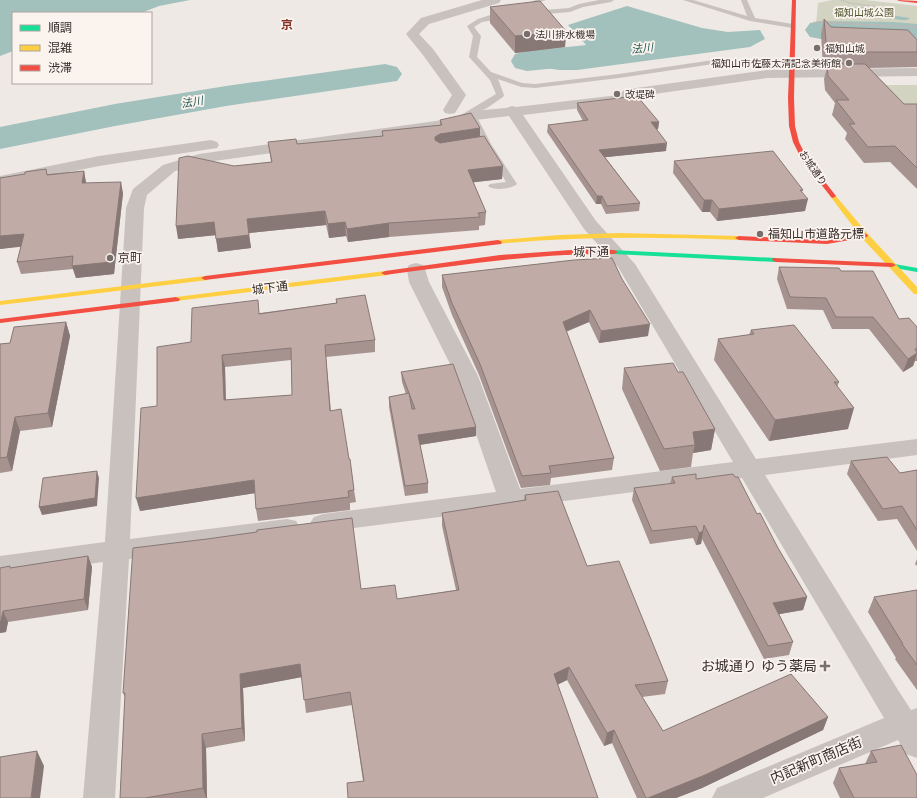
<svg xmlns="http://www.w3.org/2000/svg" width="917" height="798" viewBox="0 0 917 798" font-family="Jost,'Noto Sans JP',sans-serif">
<rect width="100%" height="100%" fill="#eee9e5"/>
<g fill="#d2d3c0">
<polygon points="832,0 865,0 917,6 917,30 874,25 816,24 818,3"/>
<polygon points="884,85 917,85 917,118"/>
</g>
<g fill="#a2c0bc">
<polygon points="0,0 190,0 159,6 141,13 13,13 13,51 0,56"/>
<polygon points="627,6 702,28 728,32 760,30 765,39 750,47 577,70 559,70 539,67 529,54 588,47 568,25"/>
<polygon points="858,7 884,9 887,11 890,15 910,18 907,20 901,20 878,16 853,16 847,14 847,12 850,8"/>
</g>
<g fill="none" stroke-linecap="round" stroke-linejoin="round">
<g fill="#a2c0bc" fill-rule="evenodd">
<polygon points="821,21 893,22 917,24 917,42 893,40 821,39 810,37 805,30 810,23"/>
<polygon points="607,43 618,46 623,53 618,60 607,63 527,71 515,68 511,61 515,54 527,51"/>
<polygon points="385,64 397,67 402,74 397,81 226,106 115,126 0,149 0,127 115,104 226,86"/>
</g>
<g stroke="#c0b9b6" stroke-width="1.5" stroke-dasharray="1 1" stroke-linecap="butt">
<polyline points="841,0 849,3 879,7"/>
<polyline points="814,22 917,27"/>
</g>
<g fill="#c8c1bd" fill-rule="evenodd">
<polygon points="536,0 546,0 523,8 520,6"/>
<polygon points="599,0 614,0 611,2 583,7 570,12 533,15 530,13 533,11 569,8 579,4"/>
<polygon points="683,0 693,0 747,16 741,0 747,0 755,18 793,24 796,26 793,28 750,21"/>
<path d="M503,11L508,12L501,15L507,16V18L482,22L474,27L481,36L477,57L491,72L522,83L535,84L619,74L720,59L724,61L720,63L619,78L535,88L521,87L498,79L504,95L503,97L487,108L472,115L477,117L491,144L517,184C512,189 493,191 488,186L490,184L506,182L483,144L470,116L465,117L461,115L496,94L490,80L469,57L473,36L467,26L478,19Z"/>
</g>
<g fill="#c8c1bd" fill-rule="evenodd">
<polygon points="482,0 501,0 499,3 429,24 419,34 433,49 466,95 455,113 450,114 445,113 443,110 452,95 423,55 406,34 421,18"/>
<polygon points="917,68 917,76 767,78 633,97 628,102 623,103 523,115 596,221 635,264 756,459 917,439 917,455 765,475 898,690 911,710 917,708 917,758 906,754 898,740 763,798 712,798 717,788 884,718 742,478 323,532 314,529 310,523 314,517 323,514 496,492 456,376 409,282 407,269 409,265 416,263 423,265 425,269 429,282 478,376 520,489 733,462 618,267 584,229 509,116 475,120 453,128 207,162 175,171 147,195 144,208 130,539 287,519 296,521 300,528 296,535 287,537 129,559 115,798 83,798 103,562 0,576 0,556 105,542 126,208 133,189 163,165 199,154 450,119 472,111 506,108 512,106 516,107 619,95 624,90 629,89 767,70"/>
<polygon points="211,140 217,142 219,145 217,148 99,166 0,186 0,176 99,156"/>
</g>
<g fill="#16e098" fill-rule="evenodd">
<polygon points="611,250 776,258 780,260 776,262 614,254 611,254"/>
<polygon points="889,263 917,268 917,272 889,267"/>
</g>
<g fill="#ffcf43" fill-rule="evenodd">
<polygon points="833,194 835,195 867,233 917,287 917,294 914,294 861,237 830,196"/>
<path d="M619,233L739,236L743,238L739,240C658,237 578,236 498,244L494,242L498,240L559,235Z"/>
<polygon points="385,271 388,271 389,273 388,275 176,301 172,299 176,297"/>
<polygon points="205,276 209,278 208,280 0,305 0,301"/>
</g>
<g fill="#f24e42" fill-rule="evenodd">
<polygon points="792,0 796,0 794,98 795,126 799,142 808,160 836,196 833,198 831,197 802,160 793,142 789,126 788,98"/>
<polygon points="897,0 917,1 917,3 899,1"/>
<polygon points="864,233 868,235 867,237 827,244 739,240 735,238 739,236 827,240"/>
<polygon points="498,240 502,242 501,244 205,280 201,278 205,276"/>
<path d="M585,249L614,250L618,252L614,254C537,253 461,265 385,275L381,273L385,271L500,255Z"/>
<polygon points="773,258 892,263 896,265 892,267 776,262 772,260"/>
<polygon points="176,297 180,299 179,301 0,323 0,319"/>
</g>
</g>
<g fill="#a69390" fill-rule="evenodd">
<polygon points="490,7 566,31 565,47 515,53 490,23"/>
<polygon points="824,19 831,27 917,40 917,67 869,68 904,104 917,104 917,189 890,162 864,163 845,139 847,133 832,115 835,103 825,90 824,79 827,68 823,68 821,34"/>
<polygon points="577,103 659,122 658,129 657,129 666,151 605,157 640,203 639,211 606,214 601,204 596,204 547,132 548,125 583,121 577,110"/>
<polygon points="440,120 480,137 502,179 473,182 486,212 485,225 479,226 479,230 389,237 348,242 346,236 329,238 326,225 249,233 251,248 218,252 216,235 178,239 234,166 271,162 268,142 297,144 382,136 382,131 440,125"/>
<polygon points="674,161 803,190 802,192 805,211 717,221 710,212 702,212 673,173"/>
<polygon points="84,171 86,183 123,193 114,274 76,278 73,269 21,274 17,262 21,246 0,249 0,178"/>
<polygon points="574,260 648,336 599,343 589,322 566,332 614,458 612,470 551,478 550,485 521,488 479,375 452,315 442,287 442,275"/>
<polygon points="779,267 841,271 899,319 917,327 917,361 915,361 913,366 903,372 869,329 832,329 823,310 787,309 777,279"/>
<path d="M336,299L375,340V352L326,357L331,411L349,459L354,490L356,502L350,503V510L258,521L256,509L255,493L140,511L157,406L191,342L260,313L336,303ZM291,360L292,395L226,400L225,367Z"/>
<polygon points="66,322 70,336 52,427 20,431 12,471 0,473 0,344 10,343"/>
<polygon points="751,330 839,382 837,387 848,429 769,441 714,360 718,339 749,335"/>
<polygon points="624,368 678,372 715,429 711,450 693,453 691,467 660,471 622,389"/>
<polygon points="401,372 476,427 476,436 420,445 428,483 428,493 405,496 389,407 389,397 406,394 402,382"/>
<polygon points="851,461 900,473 917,470 917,551 897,519 878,521 847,474"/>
<polygon points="672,477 696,479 757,514 807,597 803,610 779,614 793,642 789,655 764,659 702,539 701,544 696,545 693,538 650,544 632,500 634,488 670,484"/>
<polygon points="525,495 587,566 668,681 665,694 642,697 663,731 828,717 823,730 702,788 676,798 637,798 612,743 604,746 567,680 363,781 352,705 306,713 302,677 243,688 245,741 206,748 207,798 120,798 125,697 123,693 361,589 397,599 456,590 442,526 442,513 524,500"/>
<polygon points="88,556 92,567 88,610 8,622 6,632 0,633 0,568 11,568"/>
<polygon points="917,559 917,566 915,564"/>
<polygon points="917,590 917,690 895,659 896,658 868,612 874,597"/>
<polygon points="871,751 917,798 840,798 833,783 839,768 865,764"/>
</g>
<g fill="#877875">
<polygon points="566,31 565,47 515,53 515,36"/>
<polygon points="651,122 659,122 658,129 650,130"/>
<polygon points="480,128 480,141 435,150 435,137 440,134"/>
<polygon points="667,143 666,151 598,158 599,150"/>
<polygon points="503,166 502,179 468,183 468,170"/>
<polygon points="84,171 86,183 82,183"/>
<polygon points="121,182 123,193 114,274 76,278 72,266"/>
<polygon points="597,196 602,196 601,204 596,204"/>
<polygon points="808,199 805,211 717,221 719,209"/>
<polygon points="704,200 712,200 710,212 702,212"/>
<polygon points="325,211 326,225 249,233 247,219"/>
<polygon points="214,222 217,235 178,239 176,226"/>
<polygon points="345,222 346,236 329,238 328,224"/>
<polygon points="389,223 389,237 348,242 347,229"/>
<polygon points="24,234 28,246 0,249 0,236"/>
<polygon points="249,235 251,248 218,252 216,239"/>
<polygon points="590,310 589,322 562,333 563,322"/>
<polygon points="66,322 70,336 52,427 48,413"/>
<polygon points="650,324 648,336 599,343 601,331"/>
<polygon points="917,353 913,366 903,372 908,359"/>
<polygon points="222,355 225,367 226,413 224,400"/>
<polygon points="854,408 848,429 769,441 775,420"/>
<polygon points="15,417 20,431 12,471 7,457"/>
<polygon points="476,427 476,436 418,445 418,435"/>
<polygon points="715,429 711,450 693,453 695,445 693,432"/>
<polygon points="97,471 99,478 97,506 42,515 39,507"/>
<polygon points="254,480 256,493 140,511 136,498"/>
<polygon points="703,531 701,544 696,545 699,533"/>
<polygon points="88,556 92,567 88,610 84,599"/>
<polygon points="807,597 803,610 769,616 773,603"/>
<polygon points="3,611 8,622 6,632 0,633 0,621"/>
<polygon points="300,664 302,677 243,688 245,741 242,728 240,674"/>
<polygon points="569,667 567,680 553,687 554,674"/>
<polygon points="828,717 823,730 702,788 676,798 648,798"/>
<polygon points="614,730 612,743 604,746 607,733"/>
<polygon points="202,734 206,748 207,798 206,798 203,788"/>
<polygon points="37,751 44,766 40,798 31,798"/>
</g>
<g fill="#c1aba7" stroke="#877875" fill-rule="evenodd">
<polygon points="540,1 566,31 515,36 490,7"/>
<polygon points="824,19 831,27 908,30 917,40 917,52 827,52"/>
<polygon points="827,64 865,64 904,104 917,104 917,168 895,146 868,147 849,124 855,124 836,100 849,100 828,76"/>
<polygon points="637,96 659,122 651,122 667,143 599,150 640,203 607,206 602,196 597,196 548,125 588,120 577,103"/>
<polygon points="471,113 480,128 440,134 435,137 435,140 440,143 484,136 503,166 468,170 486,212 478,213 480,217 389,223 347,229 345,222 328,224 325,211 247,219 249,235 216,239 214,222 176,226 179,158 188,156 234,166 272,162 268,142 296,139 297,144 383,136 382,131 442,125 440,120"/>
<polygon points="773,151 803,190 800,190 808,199 719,209 712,200 704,200 674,161"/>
<polygon points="46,169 47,175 84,171 82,183 121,182 111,262 72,266 73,256 17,262 24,234 0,236 0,178 25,174 25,172"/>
<polygon points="612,258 622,279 650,324 601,331 590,310 563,322 614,458 549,466 551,473 522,476 480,364 452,303 442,275 574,260"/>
<polygon points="779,267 839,268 841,271 873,271 899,319 909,318 917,327 917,349 915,349 917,353 908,359 873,317 836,317 826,298 790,297"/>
<path d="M365,295L375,340L325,345L330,411L341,409L349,459H350L354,490L348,491L349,497L256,509L254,480L136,498L141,408L157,406V347L191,342L192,308L258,300L259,314L337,303L336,299ZM291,348L292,395L224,400L222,355Z"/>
<polygon points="66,322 48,413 15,417 7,457 0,458 0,344 10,343 14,327"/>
<polygon points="794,325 839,382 834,382 854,408 775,420 718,339 754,334 751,330"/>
<polygon points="673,363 678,372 683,372 715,429 693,432 695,445 664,449 624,368"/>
<polygon points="453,364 476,427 418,435 428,483 405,486 389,397 409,393 412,409 415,409 401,372"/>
<polygon points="887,457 900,473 917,470 917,530 902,506 883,509 851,461"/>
<polygon points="97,471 95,498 39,507 43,478"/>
<polygon points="696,474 696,479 733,474 735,477 738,477 757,514 760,513 778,548 807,597 773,603 793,642 768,646 704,525 703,531 699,533 696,526 652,531 634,488 675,483 672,477"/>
<polygon points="558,491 587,566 619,561 668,681 635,685 663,731 791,674 828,717 705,775 648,798 646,798 614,730 607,733 569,667 554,674 598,798 348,798 347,783 364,781 350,692 304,700 300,664 240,674 242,728 202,734 203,788 145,798 120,798 125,693 123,693 133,548 207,539 257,532 257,530 352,518 361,589 395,585 397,599 459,590 442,513 526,500 525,495"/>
<polygon points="88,556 84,599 3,611 1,621 0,621 0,568 10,566 10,568"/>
<polygon points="917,590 917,665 902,644 903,644 874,597"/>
<polygon points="901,745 917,775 917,798 854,798 839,768 877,762 871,751"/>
<polygon points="37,751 31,798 0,798 0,757"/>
</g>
<g fill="#786f6c" stroke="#faf3ee" stroke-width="1.5">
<circle cx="527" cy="34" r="4"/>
<circle cx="817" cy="48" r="4"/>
<circle cx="849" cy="63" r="4"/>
<circle cx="617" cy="94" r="4"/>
<circle cx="760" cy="234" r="4"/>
<circle cx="110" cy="258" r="4"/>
<path d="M823 660h4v4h4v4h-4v4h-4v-4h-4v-4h4z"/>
</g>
<g text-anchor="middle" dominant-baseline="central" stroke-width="3.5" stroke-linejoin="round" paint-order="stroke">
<g font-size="10" fill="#4e5630" stroke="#faf3ee">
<text x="864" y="12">福知山城公園</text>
</g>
<g font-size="10" fill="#392e2b" stroke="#faf3ee" text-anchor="start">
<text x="535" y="34">法川排水機場</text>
<text x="825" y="48">福知山城</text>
<text x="841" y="63" text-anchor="end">福知山市佐藤太清記念美術館</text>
<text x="625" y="94">改堤碑</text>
</g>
<g font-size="10" fill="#392e2b" stroke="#faf3ee">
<text transform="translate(813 168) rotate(55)">お城通り</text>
</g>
<g font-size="11" font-style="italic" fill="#225955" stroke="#faf3ee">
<text transform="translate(642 48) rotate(-6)">法川</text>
<text transform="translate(192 102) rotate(-10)">法川</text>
</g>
<g font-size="12" font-weight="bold" fill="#853128" stroke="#faf3ee">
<text x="287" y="25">京</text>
</g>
<g font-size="12" fill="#392e2b" stroke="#faf3ee" text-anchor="start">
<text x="768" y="234">福知山市道路元標</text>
<text x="118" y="258">京町</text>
</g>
<g font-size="12" fill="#392e2b" stroke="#faf3ee">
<text x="591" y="252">城下通</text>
<text transform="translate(270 288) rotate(-7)">城下通</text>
</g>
<g font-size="14" fill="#392e2b" stroke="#faf3ee" text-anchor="end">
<text x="817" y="666">お城通り ゆう薬局</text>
</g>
<g font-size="14" fill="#392e2b" stroke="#faf3ee">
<text transform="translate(816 760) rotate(-23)">内記新町商店街</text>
</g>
</g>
<rect x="12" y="12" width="140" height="72" fill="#faf3ee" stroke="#ada4a0"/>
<rect x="20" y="25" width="20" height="6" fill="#16e098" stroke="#ada4a0"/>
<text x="48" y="32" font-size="12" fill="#392e2b">順調</text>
<rect x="20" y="45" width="20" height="6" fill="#ffcf43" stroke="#ada4a0"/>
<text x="48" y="52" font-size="12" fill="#392e2b">混雑</text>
<rect x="20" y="65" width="20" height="6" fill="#f24e42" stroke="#ada4a0"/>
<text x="48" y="72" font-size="12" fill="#392e2b">渋滞</text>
</svg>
